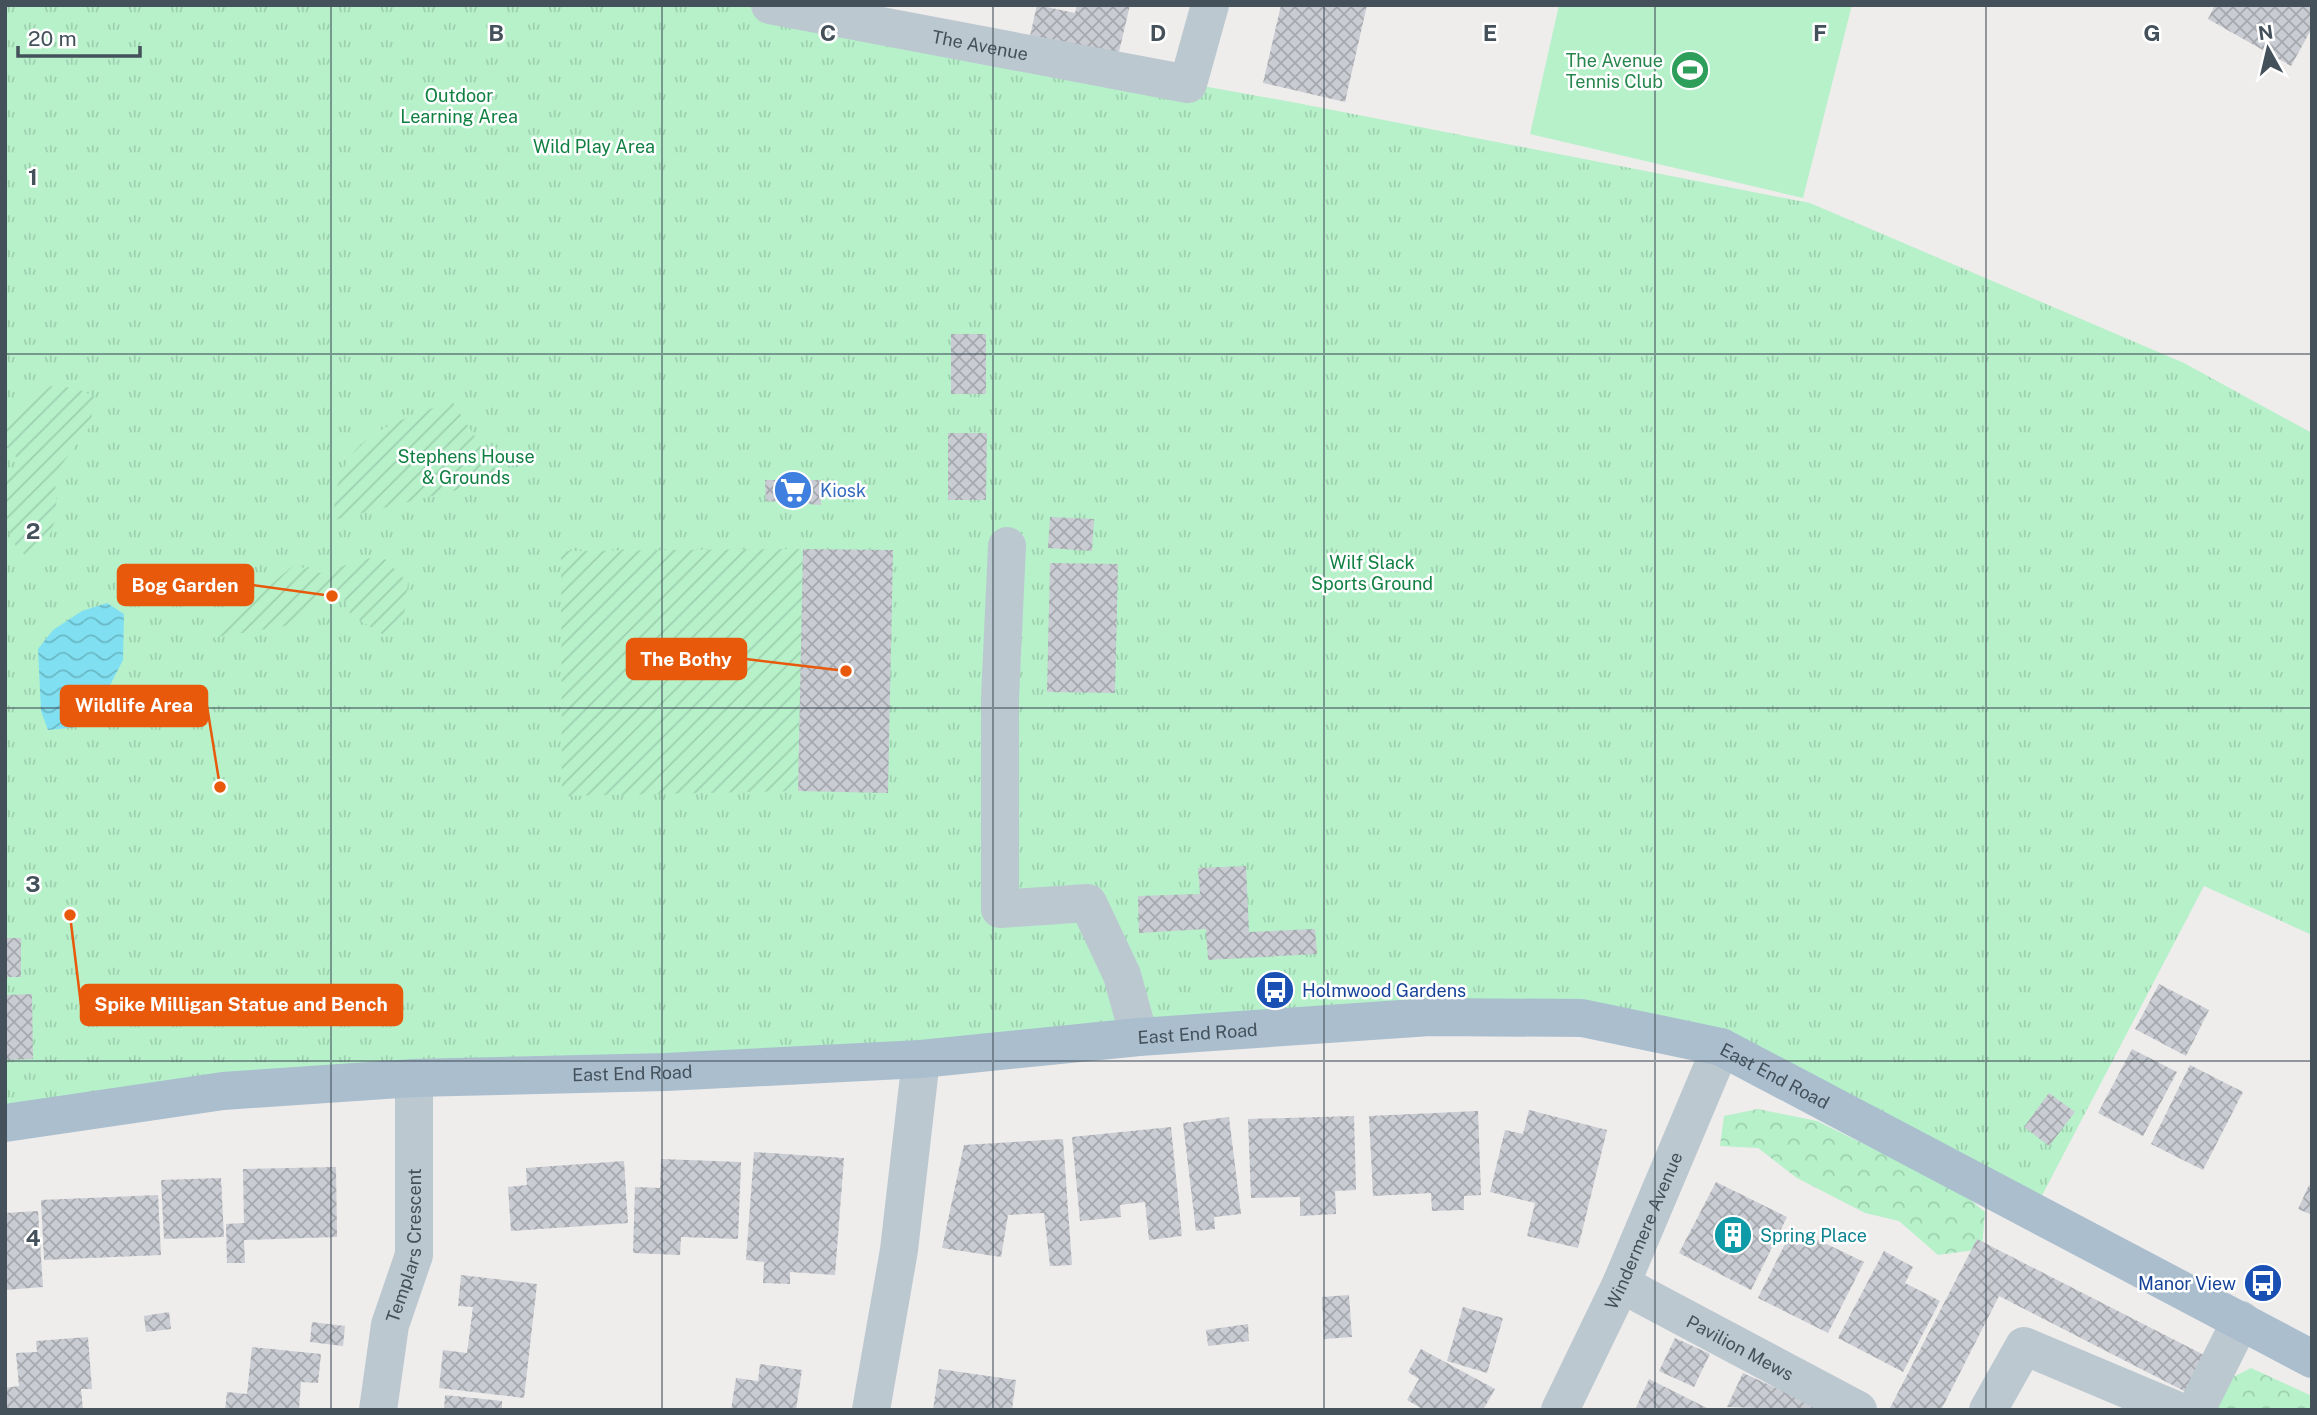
<svg xmlns="http://www.w3.org/2000/svg" width="2317" height="1415" viewBox="0 0 2317 1415" font-family="'Public Sans',sans-serif">
<defs>
<pattern id="forest-crowns" width="20" height="18" patternUnits="userSpaceOnUse" patternTransform="scale(1.75)"><rect width="20" height="18" fill="#b6f1ca"/><path d="M2 6a3 3 0 1 1 6 0M12 15a3 3 0 1 1 6 0" fill="none" stroke="#9ed0b0"/></pattern>
<pattern id="park-tufts" width="24" height="20" patternUnits="userSpaceOnUse" patternTransform="scale(1.75)"><rect width="24" height="20" fill="#b6f1ca"/><path d="M3 7l-1-3M5 7V3M7 7l1-3M15 17l-1-3M17 17v-4M19 17l1-3" fill="none" stroke="#9ed0b0"/></pattern>
<pattern id="garden-furrows" width="10" height="10" patternUnits="userSpaceOnUse" patternTransform="scale(1.75)"><rect width="10" height="10" fill="#b6f1ca"/><path d="M-1 1l2-2M0 10L10 0M9 11l2-2" fill="none" stroke="#9ed0b0"/></pattern>
<pattern id="water-waves" width="16" height="10" patternUnits="userSpaceOnUse" patternTransform="scale(1.75)"><rect width="16" height="10" fill="#80e0f1"/><path d="M0 5q4-4 8 0t8 0" fill="none" stroke="#6ab8c6"/></pattern>
<pattern id="building-cross-hatch" width="8" height="8" patternUnits="userSpaceOnUse" patternTransform="scale(1.75)"><rect width="8" height="8" fill="#c9ccd2"/><path d="M0 0l8 8M0 8l8-8" fill="none" stroke="#a5a8ad"/></pattern>
</defs>
<rect width="100%" height="100%" fill="#efecec"/>
<polygon fill="#b6f1ca" points="1559,5 1852,5 1803,198 1530,134"/>
<g fill="url(#forest-crowns)">
<polygon points="1758,1109 1817,1121 1960,1191 1985,1212 1982,1249 1938,1255 1899,1221 1865,1213 1797,1178 1758,1148 1720,1146 1724,1116"/>
<polygon points="2251,1368 2312,1396 2312,1410 2215,1410 2231,1378"/>
</g>
<polygon fill="url(#park-tufts)" points="5,5 755,5 1297,103 1810,203 2184,363 2312,433 2312,935 2204,886 2036,1207 1720,1047 1583,1017 5,1124"/>
<g fill="url(#garden-furrows)">
<path d="M51,386L76,388L95,397L90,426L54,475C59,512 57,529 35,559L18,551L5,523V479L23,464L5,446V417Z"/>
<path d="M452,401L502,479L334,520C334,437 385,426 452,401Z"/>
<polygon points="803,549 798,791 562,796 561,551"/>
<path d="M381,555L408,583L403,625L387,637L351,615L344,598L315,603L285,626L211,638C233,609 266,590 294,565L320,573Z"/>
</g>
<polygon fill="url(#water-waves)" points="107,603 124,614 123,660 89,726 48,730 41,711 38,649 53,630 82,611"/>
<g fill="url(#building-cross-hatch)">
<polygon points="1037,5 1075,13 1077,5 1130,5 1118,56 1030,36"/>
<polygon points="1281,5 1367,5 1345,102 1263,83"/>
<polygon points="2215,5 2312,5 2312,28 2291,66 2208,19"/>
<rect x="951" y="334" width="35" height="60"/>
<polygon points="948,433 987,433 986,500 948,500"/>
<polygon points="765,480 821,480 821,505 766,501"/>
<polygon points="1050,517 1094,519 1092,551 1048,548"/>
<polygon points="803,549 893,550 888,793 798,791"/>
<polygon points="1050,563 1118,564 1115,693 1047,692"/>
<polygon points="1246,866 1249,932 1315,929 1317,954 1208,960 1206,929 1139,933 1138,896 1200,894 1198,868"/>
<rect x="5" y="938" width="16" height="39"/>
<polygon points="2159,984 2209,1010 2186,1056 2135,1029"/>
<polygon points="32,994 33,1059 5,1060 5,995"/>
<polygon points="2132,1049 2177,1072 2143,1136 2098,1113"/>
<polygon points="2190,1065 2243,1092 2203,1170 2151,1144"/>
<polygon points="2049,1093 2075,1112 2049,1146 2024,1127"/>
<polygon points="1529,1110 1607,1130 1578,1248 1527,1236 1535,1203 1490,1192 1505,1130 1523,1134"/>
<polygon points="1478,1111 1481,1195 1464,1196 1464,1210 1432,1211 1431,1193 1373,1196 1369,1116"/>
<polygon points="1354,1116 1356,1190 1335,1191 1336,1214 1300,1216 1300,1197 1251,1198 1248,1119"/>
<polygon points="1229,1117 1241,1214 1214,1217 1215,1229 1196,1231 1183,1123"/>
<polygon points="1171,1127 1182,1236 1149,1240 1145,1202 1120,1205 1121,1217 1080,1221 1072,1137"/>
<polygon points="1063,1139 1072,1265 1050,1266 1044,1213 1008,1215 1001,1257 942,1248 964,1145"/>
<polygon points="754,1152 844,1158 835,1275 790,1272 790,1284 763,1283 764,1262 746,1260"/>
<polygon points="661,1159 741,1162 738,1239 681,1237 680,1255 633,1253 635,1187 660,1188"/>
<polygon points="624,1161 628,1223 511,1231 508,1187 527,1185 526,1168"/>
<polygon points="336,1167 337,1237 244,1240 245,1263 227,1263 226,1224 244,1223 243,1169"/>
<polygon points="221,1178 224,1237 164,1239 161,1180"/>
<polygon points="1716,1182 1787,1217 1751,1290 1679,1253"/>
<polygon points="2309,1185 2312,1186 2312,1215 2298,1209"/>
<polygon points="158,1195 161,1255 44,1260 41,1200"/>
<polygon points="38,1211 43,1287 5,1290 5,1213"/>
<polygon points="1793,1228 1864,1262 1828,1333 1758,1298"/>
<polygon points="1977,1239 2204,1355 2186,1392 1999,1296 1941,1410 1889,1410"/>
<polygon points="1884,1251 1913,1267 1905,1283 1940,1301 1903,1372 1838,1338"/>
<polygon points="461,1275 537,1284 524,1398 439,1388 443,1350 467,1353 473,1307 458,1306"/>
<polygon points="1349,1295 1352,1337 1324,1339 1322,1297"/>
<polygon points="1463,1307 1503,1318 1487,1373 1447,1361"/>
<polygon points="169,1312 171,1329 146,1332 144,1316"/>
<polygon points="312,1322 345,1326 343,1346 310,1342"/>
<polygon points="1248,1324 1249,1341 1208,1346 1206,1330"/>
<polygon points="88,1337 92,1389 81,1389 83,1410 5,1410 5,1388 19,1386 16,1353 37,1352 36,1341"/>
<polygon points="1675,1338 1710,1354 1694,1387 1659,1371"/>
<polygon points="252,1347 321,1354 318,1383 301,1382 299,1410 225,1410 227,1392 247,1394"/>
<polygon points="1421,1349 1495,1389 1483,1410 1424,1410 1407,1400 1419,1379 1408,1372"/>
<polygon points="760,1364 802,1370 796,1410 731,1410 736,1378 758,1381"/>
<polygon points="939,1369 1016,1380 1012,1410 933,1410"/>
<polygon points="1743,1373 1816,1406 1814,1410 1727,1407"/>
<polygon points="1649,1379 1711,1410 1635,1410"/>
<polygon points="445,1395 502,1401 502,1410 444,1410"/>
</g>
<g fill="none" stroke-linecap="round" stroke-linejoin="round">
<g stroke="#bcc8d0" stroke-width="38">
<path id="s1" d="M770,5L1188,84L1210,5"/>
<polyline points="1007,546 1000,698 1000,909 1088,903 1122,975 1139,1037"/>
<path id="s2" d="M1621,1284L1858,1410"/>
<path id="s3" d="M378,1410L390,1325L414,1255V1078"/>
<polyline points="871,1410 899,1250 921,1059"/>
<path id="s4" d="M1560,1410L1621,1284L1721,1047"/>
<polyline points="1988,1410 2024,1346 2176,1410"/>
<polyline points="2196,1410 2241,1320"/>
</g>
<path stroke="#aabece" stroke-width="38" id="s5" d="M5,1123L223,1091L414,1078L666,1072L921,1059L1139,1037L1430,1017L1582,1018L1721,1047L2312,1359"/>
</g>
<path fill="none" stroke="#44515b" stroke-width="2" stroke-opacity="0.55" d="M331,5V1410M662,5V1410M993,5V1410M1324,5V1410M1655,5V1410M1986,5V1410M5,354H2312M5,708H2312M5,1061H2312"/>
<defs>
<g id="stadium-disc" transform="scale(2.0125)"><circle r="9.5" fill="#2e9e5b" stroke="#fff"/><path d="M0-5a6.5 5 0 1 0 0 10a6.5 5 0 1 0 0-10ZM-3.5-1.8h7v3.6h-7Z" fill="#fff"/></g>
<g id="supermarket-disc" transform="scale(2.0125)"><circle r="9.5" fill="#3f7fe0" stroke="#fff"/><path d="M-6-5.5h2.5l.6 2H6L4.5 2H-2.5L-4.4-4H-6ZM-1.5 3.2a1.3 1.3 0 1 0 .1 0ZM3 3.2a1.3 1.3 0 1 0 .1 0Z" fill="#fff"/></g>
<g id="bus-disc" transform="scale(2.0125)"><circle r="9.5" fill="#1a4fb4" stroke="#fff"/><path d="M-5-6H5V4H4V6H2V4H-2V6H-4V4H-5ZM-3.5-4V0h7V-4ZM-3.5 1.2v1.5H-2V1.2ZM2 1.2v1.5H3.5V1.2Z" fill="#fff"/></g>
<g id="building-disc" transform="scale(2.0125)"><circle r="9.5" fill="#0f9aa8" stroke="#fff"/><path d="M-4-6H4V6H1V3H-1V6H-4ZM-2.5-4.3h1.7v1.8h-1.7ZM.8-4.3h1.7v1.8H.8ZM-2.5-1h1.7V.8h-1.7ZM.8-1h1.7V.8H.8Z" fill="#fff"/></g>
</defs>
<g fill-rule="evenodd">
<use href="#stadium-disc" x="1690" y="70"/>
<use href="#supermarket-disc" x="793" y="490"/>
<use href="#bus-disc" x="1275" y="990"/>
<use href="#building-disc" x="1733" y="1235"/>
<use href="#bus-disc" x="2263" y="1283"/>
</g>
<g text-anchor="middle" dominant-baseline="central" stroke-width="5" stroke-linejoin="round" paint-order="stroke">
<g font-size="18" fill="#44515b" stroke="#fff">
<text stroke="none"><textPath href="#s1" startOffset="214">The Avenue</textPath></text>
<text stroke="none"><textPath href="#s5" startOffset="1197">East End Road</textPath></text>
<text stroke="none"><textPath href="#s5" startOffset="630">East End Road</textPath></text>
<text stroke="none"><textPath href="#s5" startOffset="1785">East End Road</textPath></text>
<text stroke="none"><textPath href="#s4" startOffset="198">Windermere Avenue</textPath></text>
<text stroke="none"><textPath href="#s3" startOffset="168">Templars Crescent</textPath></text>
<text stroke="none"><textPath href="#s2" startOffset="135">Pavilion Mews</textPath></text>
</g>
<g font-size="18" fill="#27864d" stroke="#fff" text-anchor="end">
<text x="1663" y="60">The Avenue<tspan x="1663" dy="21">Tennis Club</tspan></text>
</g>
<g font-size="18" fill="#108042" stroke="#fff">
<text x="459" y="95">Outdoor<tspan x="459" dy="21">Learning Area</tspan></text>
<text x="594" y="146">Wild Play Area</text>
<text x="466" y="456">Stephens House<tspan x="466" dy="21">&amp; Grounds</tspan></text>
<text x="1372" y="562">Wilf Slack<tspan x="1372" dy="21">Sports Ground</tspan></text>
</g>
<g font-size="18" fill="#366cbe" stroke="#fff" text-anchor="start">
<text x="820" y="490">Kiosk</text>
</g>
<g font-size="18" fill="#164399" stroke="#fff" text-anchor="start">
<text x="1302" y="990">Holmwood Gardens</text>
<text x="2236" y="1283" text-anchor="end">Manor View</text>
</g>
<g font-size="18" fill="#0d838f" stroke="#fff" text-anchor="start">
<text x="1760" y="1235">Spring Place</text>
</g>
</g>
<g font-size="23" text-anchor="middle" font-weight="bold" fill="#44515b" stroke="#fff" stroke-width="5" stroke-linejoin="round" paint-order="stroke">
<text x="496" y="41">B</text>
<text x="828" y="41">C</text>
<text x="1158" y="41">D</text>
<text x="1490" y="41">E</text>
<text x="1820" y="41">F</text>
<text x="2152" y="41">G</text>
<text x="33" y="185">1</text>
<text x="33" y="539">2</text>
<text x="33" y="892">3</text>
<text x="33" y="1246">4</text>
</g>
<path fill="none" stroke="#e8590c" stroke-width="2.5" d="M332 596L253 585M846 671L746 659M220 787L207 706M70 915L81 1005"/>
<g fill="#e8590c" stroke="#fff" stroke-width="2.5">
<circle cx="332" cy="596" r="7"/>
<circle cx="846" cy="671" r="7"/>
<circle cx="220" cy="787" r="7"/>
<circle cx="70" cy="915" r="7"/>
</g>
<g fill="#e8590c" stroke="#e8590c" stroke-width="2.5">
<rect x="118" y="565" width="135" height="40" rx="7"/>
<rect x="627" y="639" width="119" height="40" rx="7"/>
<rect x="61" y="686" width="146" height="40" rx="7"/>
<rect x="81" y="985" width="321" height="40" rx="7"/>
</g>
<g font-size="19" text-anchor="middle" font-weight="bold" fill="#fff">
<text x="185" y="592">Bog Garden</text>
<text x="686" y="666">The Bothy</text>
<text x="134" y="712">Wildlife Area</text>
<text x="241" y="1011">Spike Milligan Statue and Bench</text>
</g>
<rect width="2317" height="1415" fill="none" stroke="#44515b" stroke-width="14"/>
<g transform="translate(2268 49) rotate(352)" stroke="#ffffff" stroke-width="5" paint-order="stroke">
<path d="M0-5L12 26L0 18L-12 26Z" fill="#44515b"/>
<text y="-10" font-size="19" font-weight="bold" text-anchor="middle" fill="#44515b">N</text>
</g>
<path d="M18 46v10h122v-10" fill="none" stroke="#44515b" stroke-width="3.5"/>
<text x="28" y="46" font-size="21" fill="#44515b" stroke="#ffffff" stroke-width="5" paint-order="stroke">20 m</text>
</svg>
